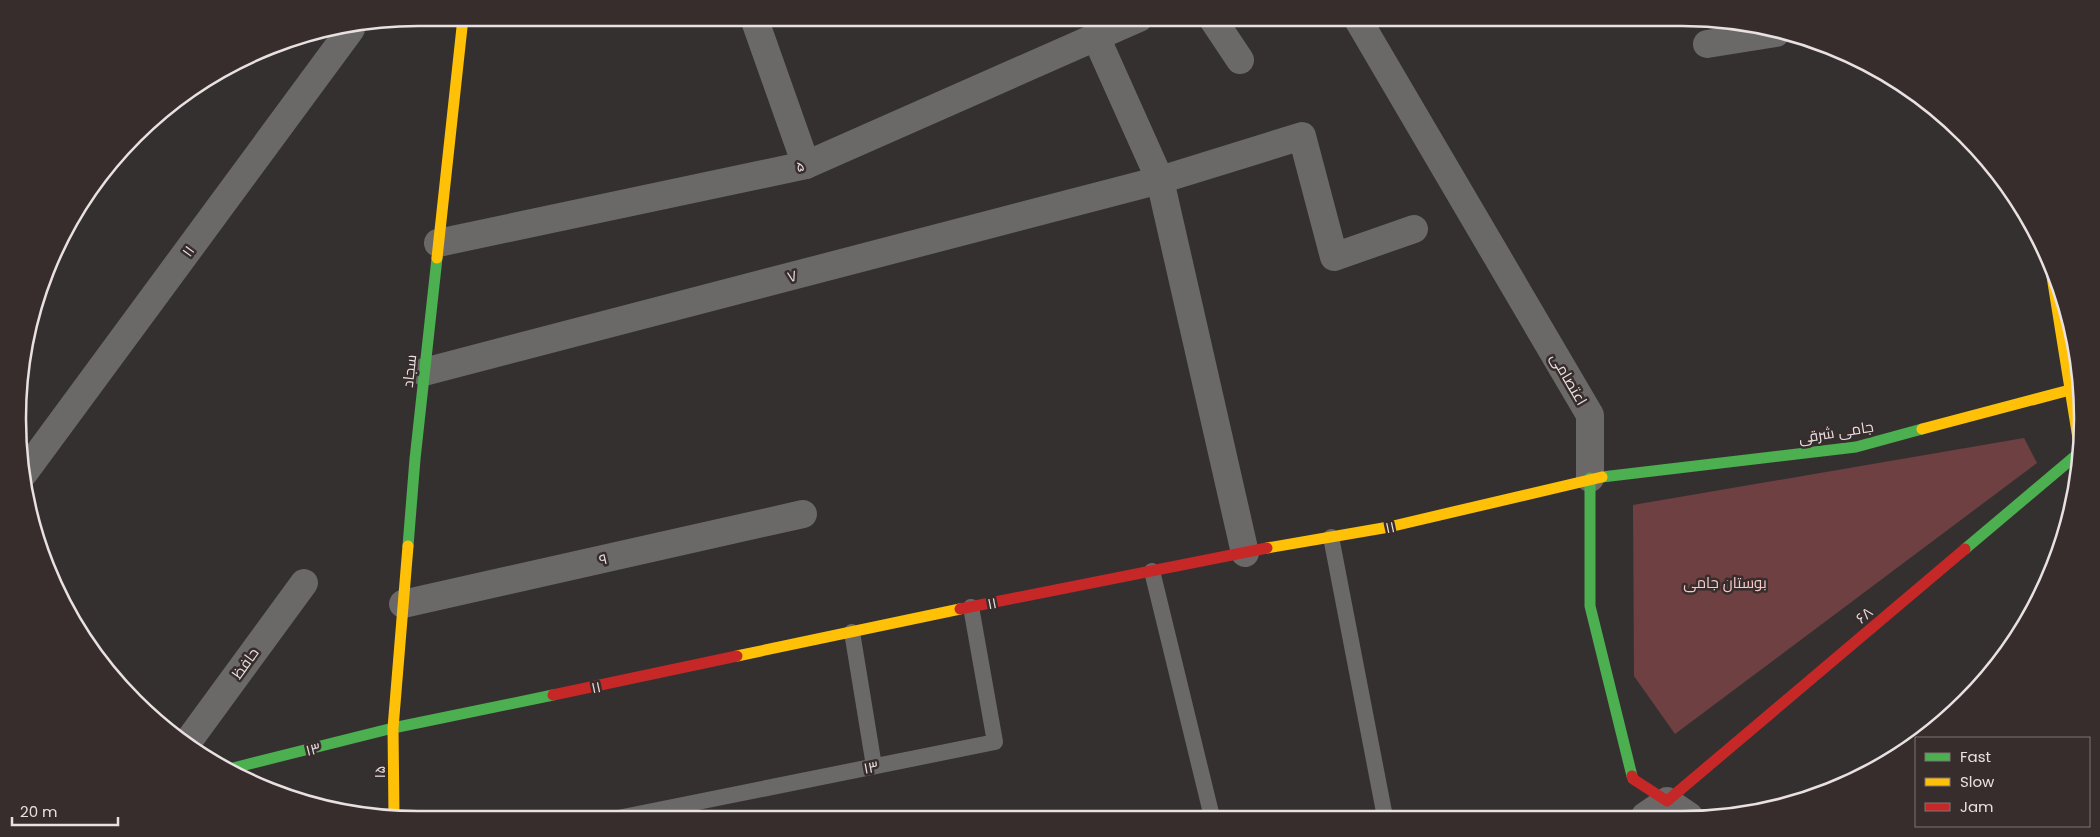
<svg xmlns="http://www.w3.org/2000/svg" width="2100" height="837" viewBox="0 0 2100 837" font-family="Poppins,Cairo,sans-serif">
<rect width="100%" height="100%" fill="#353030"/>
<polygon fill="#6e4041" points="2024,438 2037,463 1675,734 1634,676 1633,505"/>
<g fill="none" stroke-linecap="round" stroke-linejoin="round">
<g stroke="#6b6968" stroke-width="16">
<polyline points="1331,537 1385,817"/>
<polyline points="1152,571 1212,817"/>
<polyline points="852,632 874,766"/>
<polyline points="613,819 995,742 971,607"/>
</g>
<g stroke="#6b6968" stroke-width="28">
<polyline points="754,18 806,165"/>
<polyline points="1212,18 1240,60"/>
<polyline points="1357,18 1590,415 1590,478"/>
<polyline points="1096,37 1160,180 1245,553"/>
<polyline points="1707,44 1776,33"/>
<polyline points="438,243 806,165 1139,18"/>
<polyline points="424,372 1160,180 1302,136 1334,257 1414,229"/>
<polyline points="24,473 351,29"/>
<polyline points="403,604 803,514"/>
<polyline points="187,743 304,583"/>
<polyline points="1645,816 1667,801 1689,816"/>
</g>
<g stroke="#4caf50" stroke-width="11">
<polyline points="1602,477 1856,447 1922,429"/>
<polyline points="1590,478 1590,606 1632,776"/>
<polyline points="408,546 415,459 437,258"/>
<polyline points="1965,549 2080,452"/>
<polyline points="233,768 393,728 553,695"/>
</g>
<g stroke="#ffc107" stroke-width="11">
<polyline points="437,258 463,18"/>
<polyline points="2050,264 2080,451"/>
<polyline points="1922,429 2081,387"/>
<polyline points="1267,548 1389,527 1602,477"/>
<polyline points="737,656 960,609"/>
<polyline points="394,815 393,728 408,546"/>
</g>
<g stroke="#c62828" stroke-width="11">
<polyline points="960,609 1267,548"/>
<polyline points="553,695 737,656"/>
<polyline points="1632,776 1633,779 1667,801 1965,549"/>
</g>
</g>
<g text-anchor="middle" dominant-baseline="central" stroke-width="5" stroke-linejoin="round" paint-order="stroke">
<g font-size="15" fill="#e9e1e1" stroke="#382d2d">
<text transform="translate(800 166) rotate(-15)">۵</text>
<text transform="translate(188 251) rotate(-54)">۱۱</text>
<text transform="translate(792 276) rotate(-15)">۷</text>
<text transform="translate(409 371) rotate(-84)">سجاد</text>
<text transform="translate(1569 379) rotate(60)">اعتصامی</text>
<text transform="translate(1836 432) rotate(-9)">جامی شرقی</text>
<text transform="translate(1390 527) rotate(-12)">۱۱</text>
<text transform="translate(603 559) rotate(-13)">۹</text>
<text transform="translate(992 603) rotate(-11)">۱۱</text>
<text transform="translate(1864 615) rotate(-40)">۶۸</text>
<text transform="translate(245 663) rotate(-54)">حافظ</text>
<text transform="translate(596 687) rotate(-12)">۱۱</text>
<text transform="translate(313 749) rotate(-14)">۱۳</text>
<text transform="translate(871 767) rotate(-11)">۱۳</text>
<text transform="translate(379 772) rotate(-90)">۱۵</text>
</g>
<g font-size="15" fill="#f6cbca" stroke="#382d2d">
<text x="1725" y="582">بوستان جامی</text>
</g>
</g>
<path d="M0 0H2100V837H0ZM418 26H1682A392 392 0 0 1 2074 418V419A392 392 0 0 1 1682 811H418A392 392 0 0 1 26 419V418A392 392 0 0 1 418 26Z" fill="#382d2d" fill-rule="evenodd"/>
<path fill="none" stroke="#e9e1e1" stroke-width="2.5" d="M418 26H1682A392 392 0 0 1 2074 418V419A392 392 0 0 1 1682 811H418A392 392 0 0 1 26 419V418A392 392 0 0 1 418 26Z"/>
<rect x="1915" y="737" width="175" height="90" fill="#382d2d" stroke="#7f7575"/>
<rect x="1925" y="753" width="25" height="8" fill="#4caf50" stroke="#7f7575"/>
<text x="1960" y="762" font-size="15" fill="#e9e1e1">Fast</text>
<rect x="1925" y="778" width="25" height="8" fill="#ffc107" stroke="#7f7575"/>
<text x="1960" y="787" font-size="15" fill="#e9e1e1">Slow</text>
<rect x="1925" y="803" width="25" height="8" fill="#c62828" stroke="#7f7575"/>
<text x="1960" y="812" font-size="15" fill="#e9e1e1">Jam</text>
<path d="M12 817v8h106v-8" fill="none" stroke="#e9e1e1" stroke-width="2.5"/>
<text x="20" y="817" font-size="15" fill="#e9e1e1" stroke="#382d2d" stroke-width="4" paint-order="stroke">20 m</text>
</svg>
